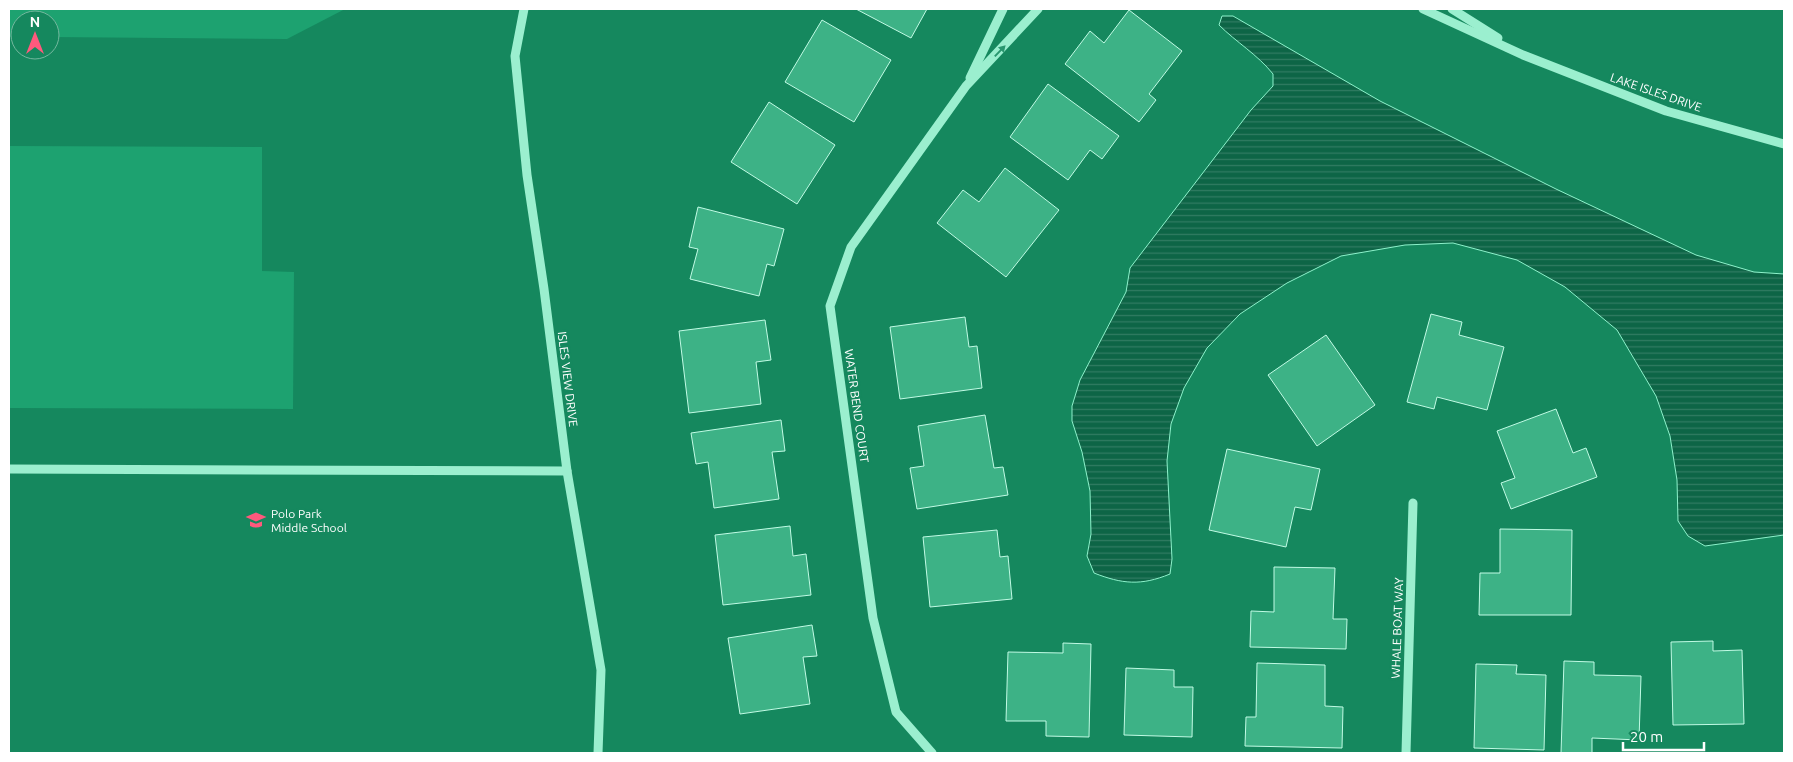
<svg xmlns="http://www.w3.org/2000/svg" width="1793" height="762" viewBox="0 0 1793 762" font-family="Ubuntu,sans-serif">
<defs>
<pattern id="water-rules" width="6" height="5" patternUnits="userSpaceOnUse" patternTransform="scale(1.25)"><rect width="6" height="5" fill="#0d6546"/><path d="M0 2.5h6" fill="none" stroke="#317c62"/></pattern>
</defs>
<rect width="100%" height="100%" fill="#15885e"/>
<g fill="#1da270">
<polygon points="9,9 345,9 287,39 50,37 50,20 20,20 20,37 9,37"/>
<polygon points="9,146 262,147 262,271 294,272 293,409 9,408"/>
</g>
<path fill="url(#water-rules)" stroke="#8df2cb" d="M1222,16H1233L1380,101L1556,189L1696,255L1754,272L1784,274V535L1705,546L1688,536L1678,521L1677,480L1670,436L1656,396L1617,330L1565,287L1517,260L1453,243L1405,245L1341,256L1287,283L1240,314L1207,348L1184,388L1171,424L1167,461L1172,559L1170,574C1141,586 1122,584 1094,573L1087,556L1091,534L1090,491L1082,452L1072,421V406L1080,380L1126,292L1130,268L1251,110L1273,86V74C1258,55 1236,42 1219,25Z"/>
<g fill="#3db286" stroke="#c1fbe5">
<polygon points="856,9 927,9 911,38"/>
<polygon points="1129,10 1182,51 1149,94 1156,100 1139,122 1065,64 1090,31 1104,43"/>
<polygon points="822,20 891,60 854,122 785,82"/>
<polygon points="1048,84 1119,136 1102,159 1090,150 1068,180 1010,137"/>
<polygon points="769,102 835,145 797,204 731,162"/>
<polygon points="1005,168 1059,210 1006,277 937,223 963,190 979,202"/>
<polygon points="698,207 784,229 774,266 767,264 759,296 690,279 698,249 689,247"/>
<polygon points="1431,314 1462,322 1459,335 1504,347 1487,410 1437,397 1434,409 1407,402"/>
<polygon points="965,317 969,347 977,346 982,388 900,399 890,327"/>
<polygon points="765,320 771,360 756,362 761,404 689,413 679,331"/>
<polygon points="1326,335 1375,405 1317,446 1268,375"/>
<polygon points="1556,409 1573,453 1586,448 1597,477 1511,509 1501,483 1515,478 1497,431"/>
<polygon points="985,415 994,468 1003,467 1008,495 917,509 910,468 924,466 918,426"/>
<polygon points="781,420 785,451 772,452 779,499 714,508 708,462 696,464 691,433"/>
<polygon points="1227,449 1320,469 1311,510 1295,507 1286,547 1209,530"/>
<polygon points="790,526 793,556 806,554 811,595 723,605 715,535"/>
<polygon points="1500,529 1572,530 1571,615 1479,615 1480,573 1500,573"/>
<polygon points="997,530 1000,557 1008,556 1012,599 930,607 923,537"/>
<polygon points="1274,567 1335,568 1333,619 1347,619 1346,649 1250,647 1251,611 1274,612"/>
<polygon points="812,625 817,656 803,657 810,704 740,714 728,638"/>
<polygon points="1713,641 1713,651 1742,650 1744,724 1673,725 1671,642"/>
<polygon points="1063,643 1091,644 1089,737 1046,736 1046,721 1006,721 1008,652 1063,653"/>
<polygon points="1564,661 1594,662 1594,675 1641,676 1639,740 1592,738 1592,753 1561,753"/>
<polygon points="1257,663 1325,665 1325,706 1343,707 1342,748 1245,746 1246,717 1256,717"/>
<polygon points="1476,664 1517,665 1516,674 1546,675 1544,750 1474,748"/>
<polygon points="1126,668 1174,670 1174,687 1193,687 1192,737 1124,735"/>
</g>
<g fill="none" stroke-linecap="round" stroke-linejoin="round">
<g stroke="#9befcf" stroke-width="9">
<polyline points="524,9 515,56 527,175 544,289 567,471 601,670 598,753"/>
<polyline points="1423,9 1523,55 1666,111 1784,144"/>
<polyline points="1452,9 1498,38"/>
<polyline points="970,78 1003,9"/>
<polyline points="9,469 567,471"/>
<polyline points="932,753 896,712 873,618 830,306 851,247 966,86 1038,9"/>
<polyline points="1406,753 1413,503"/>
</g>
</g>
<defs><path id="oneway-solid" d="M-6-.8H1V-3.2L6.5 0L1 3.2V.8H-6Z" transform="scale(1.25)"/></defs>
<use fill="#29976f" href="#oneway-solid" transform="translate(1000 51) rotate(-46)"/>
<defs>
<g id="school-bare" transform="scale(1.5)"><path d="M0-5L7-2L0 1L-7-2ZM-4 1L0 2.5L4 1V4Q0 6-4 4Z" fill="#ff597d" stroke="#15885e" stroke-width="2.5" paint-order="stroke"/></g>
</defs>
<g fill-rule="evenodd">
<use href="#school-bare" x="256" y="520"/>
</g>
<g text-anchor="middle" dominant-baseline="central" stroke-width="5" stroke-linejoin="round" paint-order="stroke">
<g font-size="12" fill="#fff" stroke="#15885e">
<text transform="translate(1656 92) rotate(19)">LAKE ISLES DRIVE</text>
<text transform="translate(568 379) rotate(83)">ISLES VIEW DRIVE</text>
<text transform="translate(857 406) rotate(82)">WATER BEND COURT</text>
<text transform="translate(1397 628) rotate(-88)">WHALE BOAT WAY</text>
</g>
<g font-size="12" fill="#fff" stroke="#15885e" text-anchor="start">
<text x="271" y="513">Polo Park<tspan x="271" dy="14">Middle School</tspan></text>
</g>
</g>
<rect width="1793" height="762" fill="none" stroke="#ffffff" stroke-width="20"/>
<g transform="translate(35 35)"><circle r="24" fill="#15885e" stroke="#73b89e"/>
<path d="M0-4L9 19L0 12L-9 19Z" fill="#ff597d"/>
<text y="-8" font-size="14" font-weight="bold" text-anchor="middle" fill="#ffffff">N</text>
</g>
<path d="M1623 742v8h81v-8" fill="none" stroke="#ffffff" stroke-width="2.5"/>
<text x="1630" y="742" font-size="15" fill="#ffffff" stroke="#15885e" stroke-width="4" paint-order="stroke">20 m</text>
</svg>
